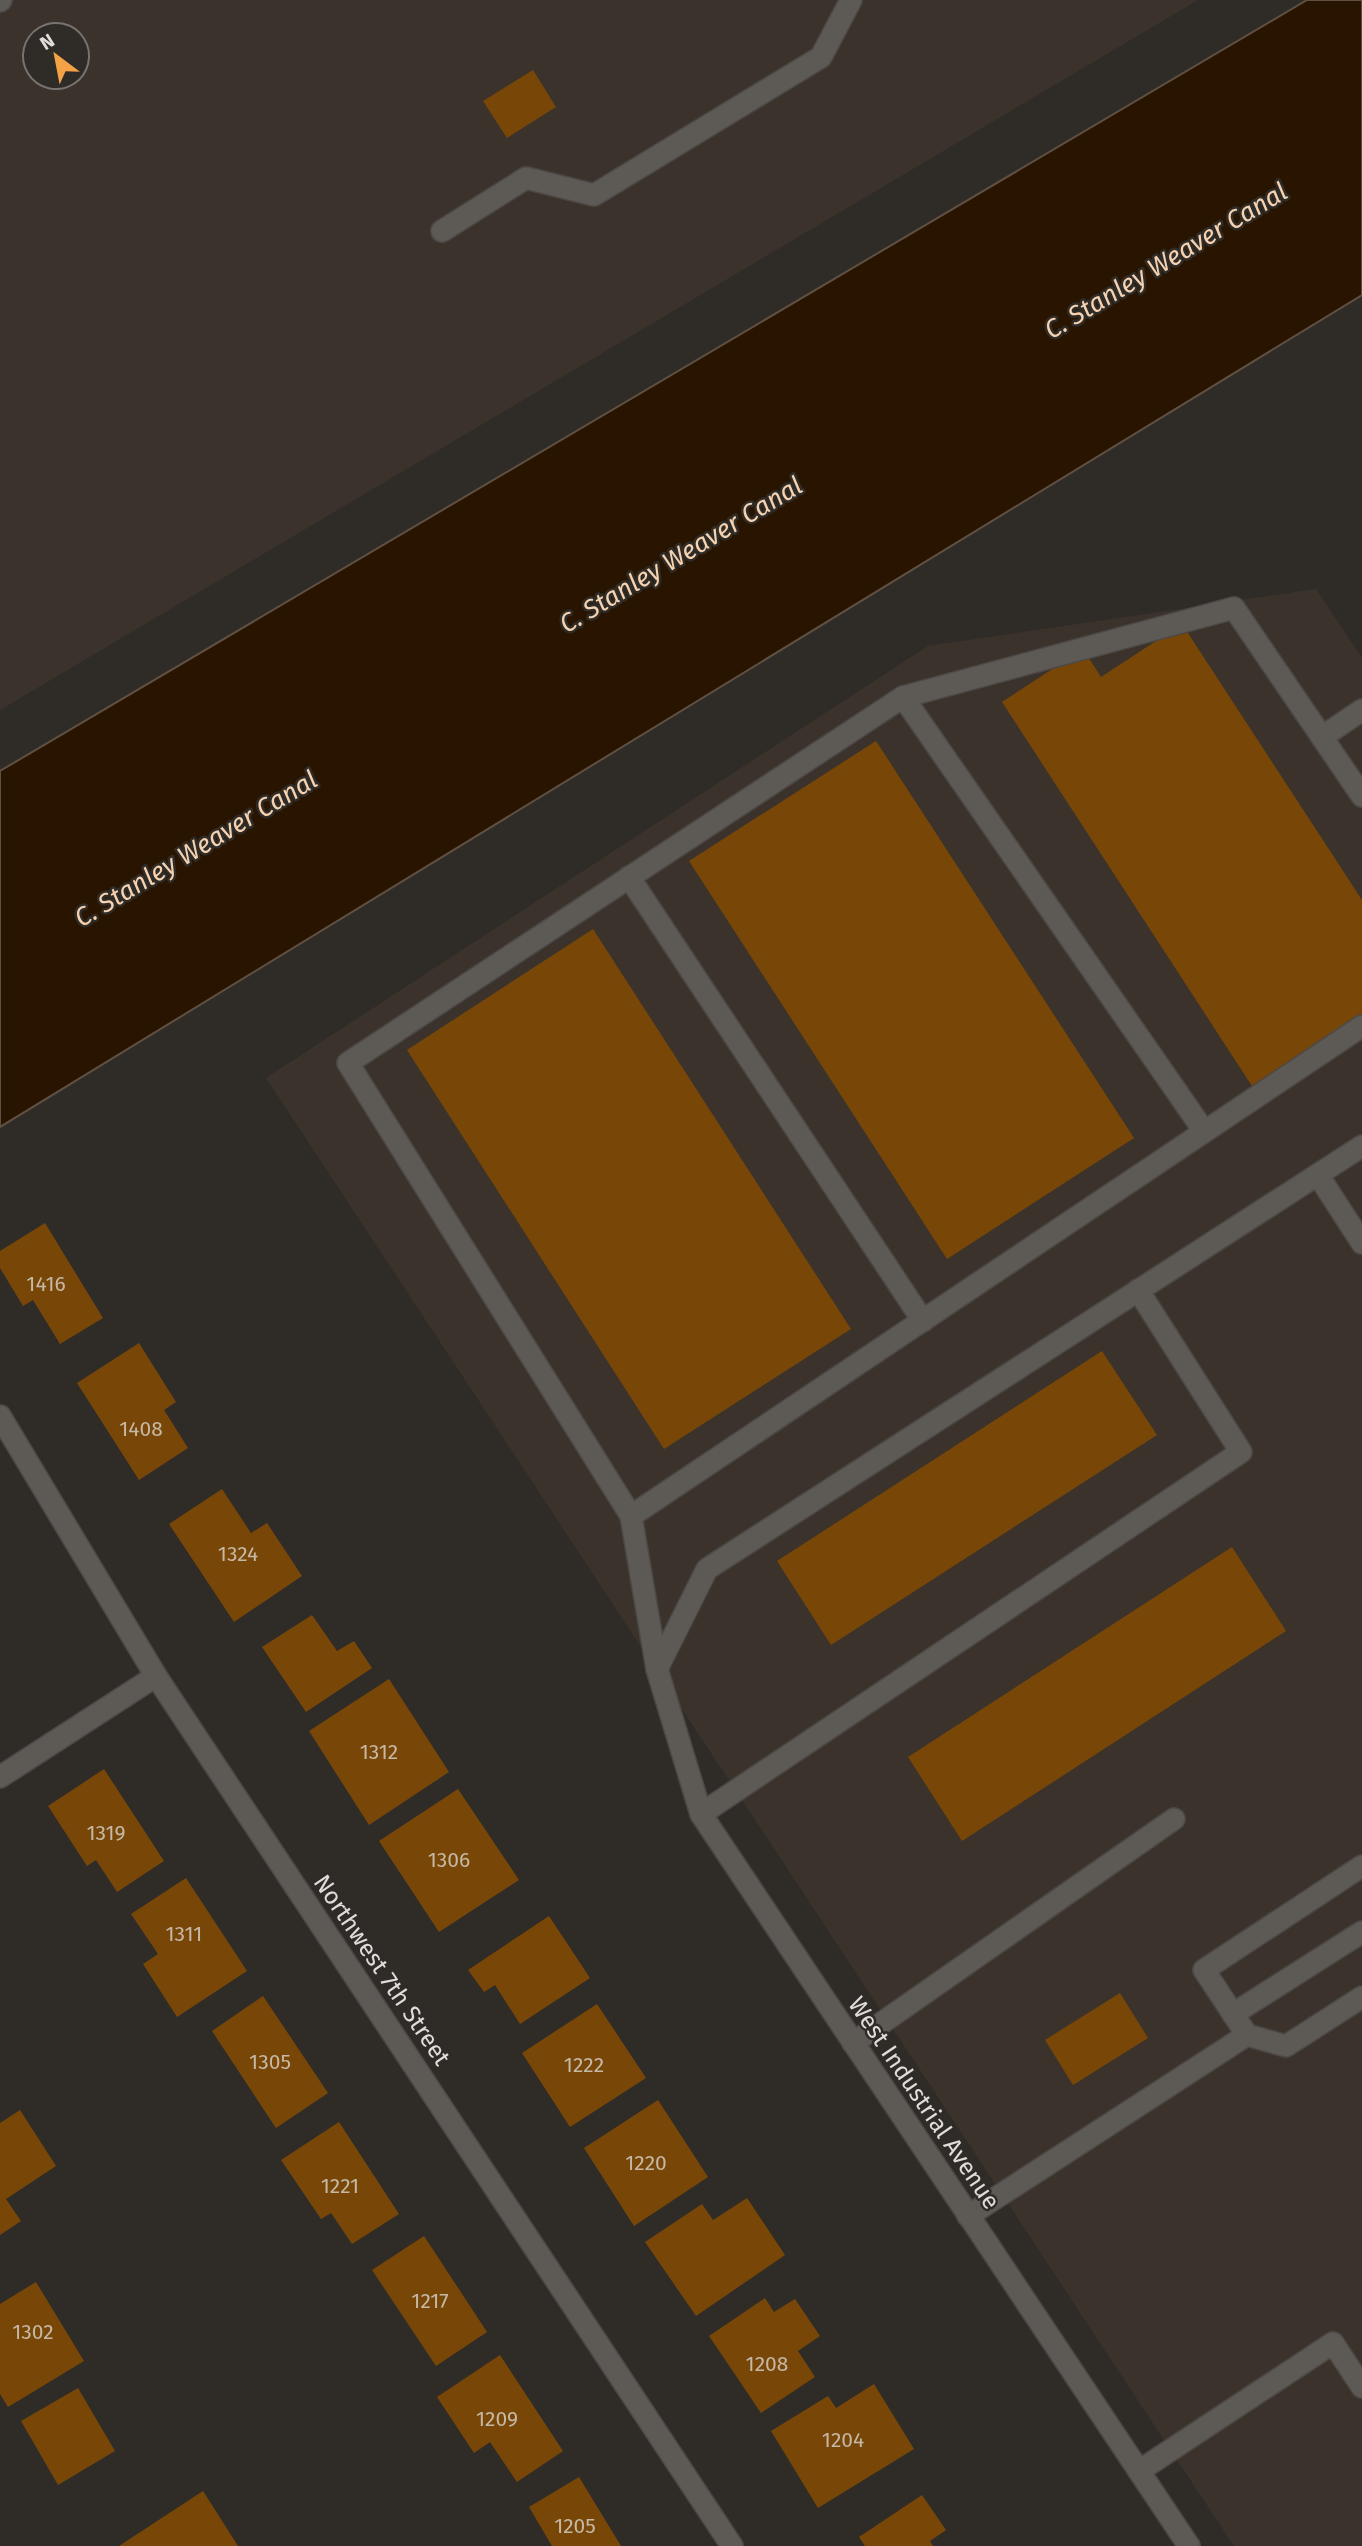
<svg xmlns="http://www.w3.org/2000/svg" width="1362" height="2546" viewBox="0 0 1362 2546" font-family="'Fira Sans',sans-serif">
<rect width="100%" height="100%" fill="#2f2c28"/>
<g fill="#3b332b" fill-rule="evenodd">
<path d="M0,0H1198L0,710ZM35,35H77V77H35Z"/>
<polygon points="1316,589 1362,658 1362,2546 1234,2546 266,1078 928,646"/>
</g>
<polygon fill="#291400" stroke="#605042" stroke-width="2" points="1307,0 1362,0 1362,295 0,1127 0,771"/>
<g fill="#784707">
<polygon points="533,70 556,107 507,138 483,101"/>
<polygon points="1182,624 1362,900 1362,1015 1252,1086 1002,702 1083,649 1101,677"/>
<polygon points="876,741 1134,1138 947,1259 689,861"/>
<polygon points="593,929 851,1329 664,1449 407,1050"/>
<polygon points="45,1223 103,1318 60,1344 33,1300 23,1306 0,1268 0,1251"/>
<polygon points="139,1343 176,1402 164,1410 188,1448 139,1480 77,1383"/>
<polygon points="1102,1351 1157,1435 831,1645 777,1561"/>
<polygon points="222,1489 251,1533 267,1523 302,1576 234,1622 169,1524"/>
<polygon points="1232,1547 1286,1631 962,1841 908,1757"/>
<polygon points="312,1615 337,1651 354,1641 372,1668 306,1712 262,1647"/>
<polygon points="389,1679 449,1772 369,1825 309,1731"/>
<polygon points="104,1769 164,1861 117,1892 96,1860 87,1866 48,1806"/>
<polygon points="458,1789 519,1880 439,1932 379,1841"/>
<polygon points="186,1878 247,1971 177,2017 143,1964 158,1954 131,1914"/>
<polygon points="549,1916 590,1978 520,2024 495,1985 484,1992 468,1970"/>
<polygon points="1120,1993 1148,2038 1073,2085 1045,2040"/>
<polygon points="263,1996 328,2093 276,2128 212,2031"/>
<polygon points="597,2004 646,2078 570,2127 522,2053"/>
<polygon points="658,2100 708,2177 634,2226 584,2148"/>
<polygon points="20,2110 56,2166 6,2199 21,2221 0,2235 0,2123"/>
<polygon points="339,2122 399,2214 352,2244 331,2213 321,2219 281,2160"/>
<polygon points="747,2198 785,2255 696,2316 645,2242 702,2204 713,2220"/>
<polygon points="424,2236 487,2332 436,2366 372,2270"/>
<polygon points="36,2282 84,2361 8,2407 0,2394 0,2304"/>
<polygon points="765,2298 774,2312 795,2299 820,2336 798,2351 815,2377 761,2413 709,2336"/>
<polygon points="500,2355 563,2451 517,2482 490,2442 474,2453 437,2397"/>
<polygon points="874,2384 914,2449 818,2508 771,2431 828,2396 836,2408"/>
<polygon points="78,2388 115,2451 58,2485 21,2421"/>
<polygon points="579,2477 621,2546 552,2546 529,2507"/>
<polygon points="203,2491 238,2546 119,2546"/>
<polygon points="922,2495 946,2530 930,2541 933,2546 865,2546 859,2537"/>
</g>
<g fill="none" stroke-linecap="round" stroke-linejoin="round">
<g stroke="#4b4846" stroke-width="24">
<g id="minor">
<polyline points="0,1 1,0"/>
<polyline points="442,231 526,178 594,195 821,57 851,0"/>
<polyline points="903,697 1204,1131"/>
<polyline points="1322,737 1362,710"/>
<polyline points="629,877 923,1321"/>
<polyline points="1318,1175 1362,1243"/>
<polyline points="0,1416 156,1676 732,2546"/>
<polyline points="631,1516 1362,1026"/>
<polyline points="657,1669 707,1569 1362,1146"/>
<polyline points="0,1777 156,1676"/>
<polyline points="701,1814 1241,1452 1138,1290"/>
<polyline points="1362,1866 1204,1970 1247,2035 1286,2046 1362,1997"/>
<polyline points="1233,2014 1362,1932"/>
<polyline points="853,2043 1174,1819"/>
<polyline points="968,2216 1247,2035"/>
<polyline points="1139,2471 1333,2343 1362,2387"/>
<polyline points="1189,2546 701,1814 657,1669 631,1516 348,1063 903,697 1234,608 1362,796"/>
</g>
</g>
<use href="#minor" stroke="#5d5955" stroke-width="21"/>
</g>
<g text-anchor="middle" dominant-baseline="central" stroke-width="5" stroke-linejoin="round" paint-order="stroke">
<g font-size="21" fill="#c6b8a6">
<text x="46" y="1284">1416</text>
<text x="141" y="1429">1408</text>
<text x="238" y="1554">1324</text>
<text x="379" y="1752">1312</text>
<text x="106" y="1833">1319</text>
<text x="449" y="1860">1306</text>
<text x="184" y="1934">1311</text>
<text x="270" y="2062">1305</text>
<text x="584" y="2065">1222</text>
<text x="646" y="2163">1220</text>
<text x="340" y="2186">1221</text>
<text x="430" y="2301">1217</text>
<text x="33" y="2332">1302</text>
<text x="767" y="2364">1208</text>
<text x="497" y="2419">1209</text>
<text x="843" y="2440">1204</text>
<text x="575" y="2526">1205</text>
</g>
<g font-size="24" fill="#e0dddb" stroke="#2f2c28">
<text transform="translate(382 1970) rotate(56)">Northwest 7th Street</text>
<text transform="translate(924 2103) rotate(56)">West Industrial Avenue</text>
</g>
<g font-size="26" font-style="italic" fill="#f6d2b0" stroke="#2f2c28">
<text transform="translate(1166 261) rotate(-31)">C. Stanley Weaver Canal</text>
<text transform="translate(681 555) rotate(-31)">C. Stanley Weaver Canal</text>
<text transform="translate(196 849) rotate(-31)">C. Stanley Weaver Canal</text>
</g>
</g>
<g transform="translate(56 56) rotate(328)"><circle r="33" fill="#2f2c28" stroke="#767370" stroke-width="2"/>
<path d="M0-5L12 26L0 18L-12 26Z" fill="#f5a246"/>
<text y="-10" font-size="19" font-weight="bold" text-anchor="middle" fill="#e0dddb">N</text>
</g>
</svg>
